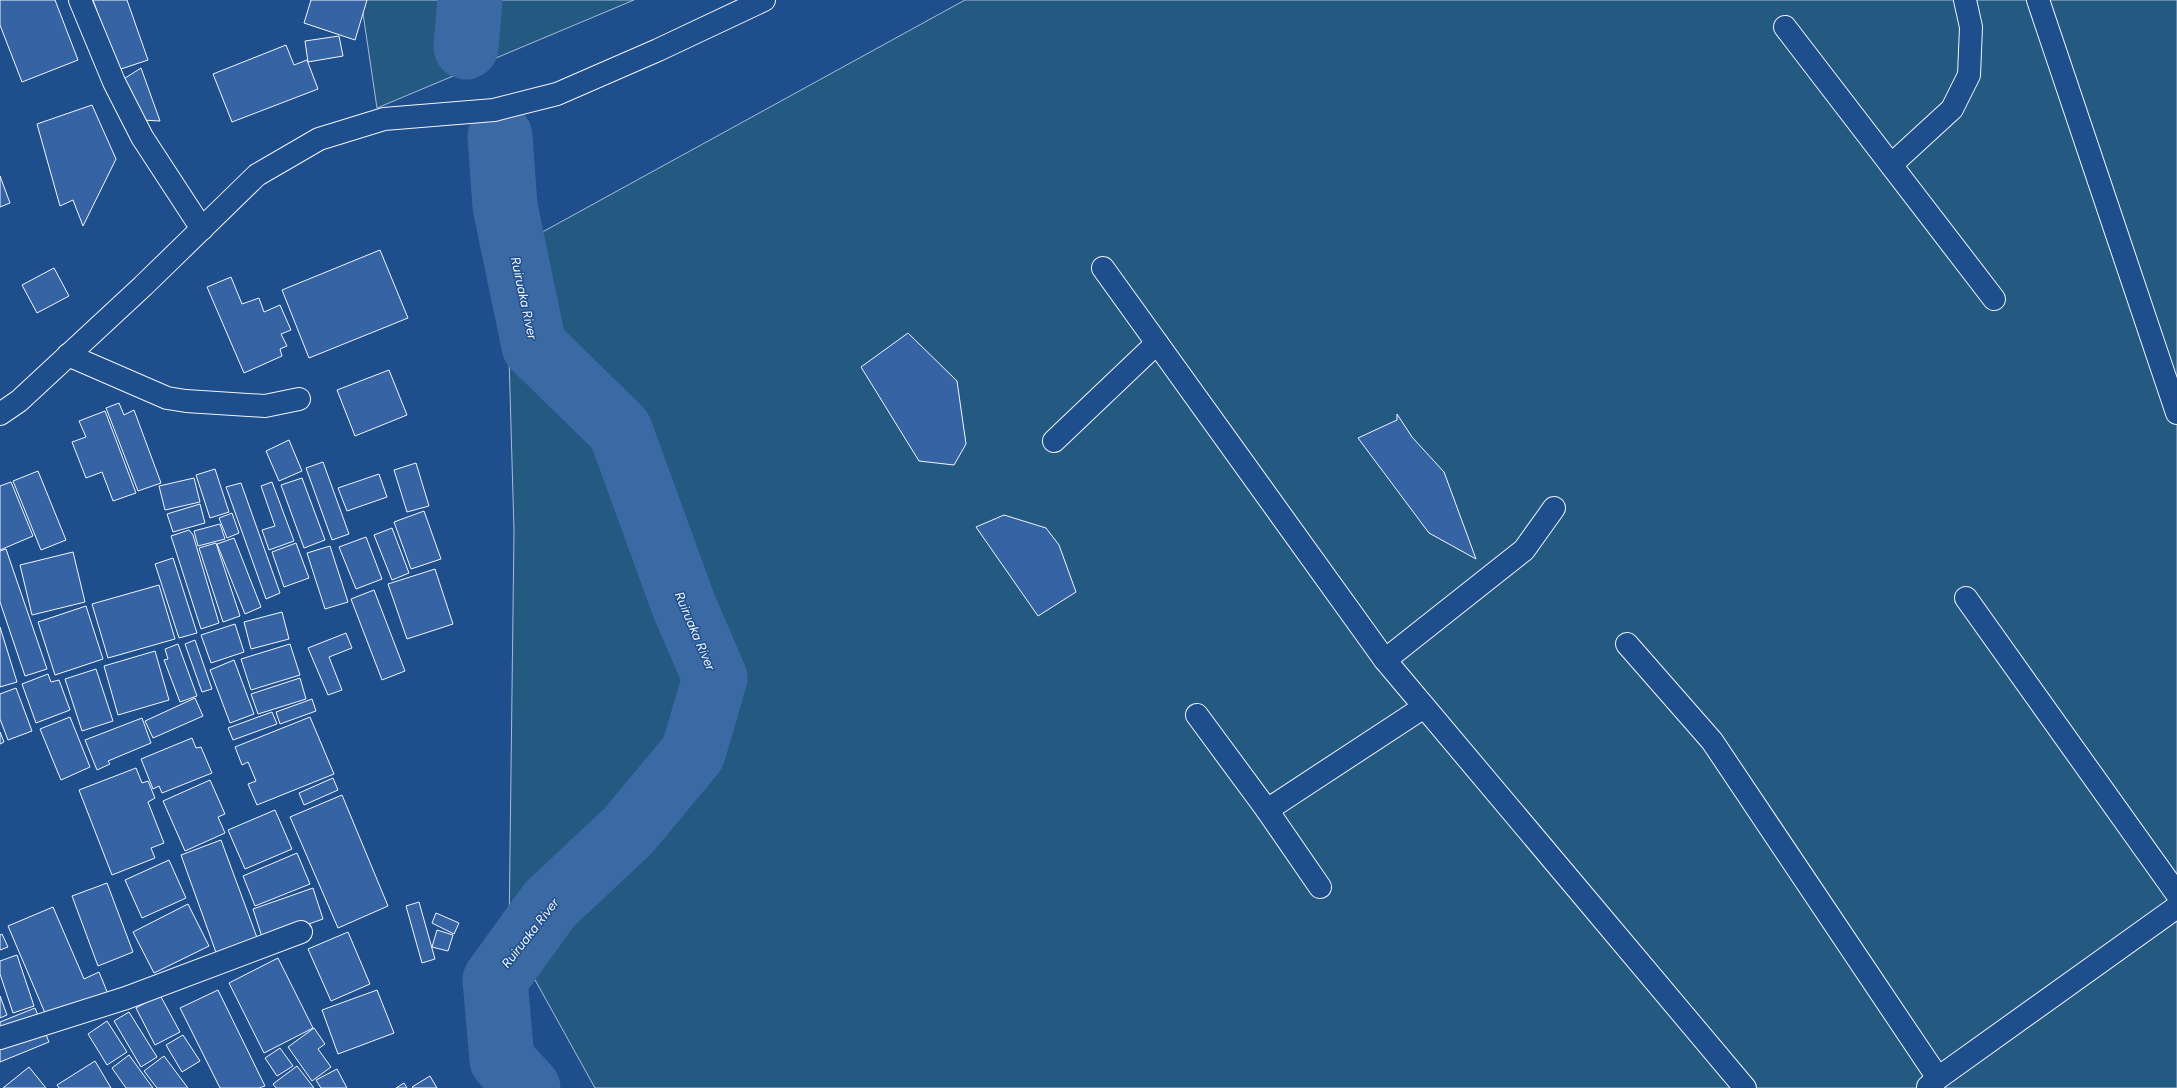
<svg xmlns="http://www.w3.org/2000/svg" width="2177" height="1088" viewBox="0 0 2177 1088" font-family="Figtree,sans-serif">
<rect width="100%" height="100%" fill="#1f4e8c"/>
<g fill="#245a82" stroke="#a8bbd7">
<polygon points="361,0 634,0 377,108"/>
<polygon points="965,0 2177,0 2177,1088 595,1088 509,933 514,531 506,252"/>
</g>
<g fill="none" stroke-linecap="round" stroke-linejoin="round">
<g stroke="#3b69a3" stroke-width="65">
<polyline points="466,47 470,0"/>
<polyline points="500,136 505,206 534,346 620,430 684,606 715,678 693,753 628,831 550,904 495,980 502,1060 528,1088"/>
</g>
</g>
<g fill="#3563a3" stroke="#f2f6ff">
<polygon points="0,0 55,0 78,60 22,82 0,25"/>
<polygon points="93,0 127,0 148,60 118,70"/>
<polygon points="311,0 367,0 355,40 304,23"/>
<polygon points="339,36 343,56 308,62 305,41"/>
<polygon points="286,45 294,65 307,60 318,89 232,122 213,74"/>
<polygon points="141,68 160,121 142,120 122,80"/>
<polygon points="92,105 116,159 83,226 73,200 60,206 37,124"/>
<polygon points="0,176 10,203 0,207"/>
<polygon points="380,250 408,318 309,358 282,290"/>
<polygon points="54,268 69,296 37,313 22,285"/>
<polygon points="231,277 242,304 259,298 264,312 280,305 291,330 281,334 287,346 280,349 282,356 244,373 207,287"/>
<polygon points="908,333 957,381 966,444 954,465 919,461 861,367"/>
<polygon points="389,370 407,415 355,436 337,390"/>
<polygon points="119,403 124,415 134,410 161,483 138,491 106,408"/>
<polygon points="105,411 136,493 113,501 102,472 86,478 72,442 86,437 79,421"/>
<polygon points="1397,414 1412,437 1444,472 1476,559 1429,533 1358,438 1397,420"/>
<polygon points="289,440 302,471 279,481 266,451"/>
<polygon points="323,462 349,534 332,540 306,468"/>
<polygon points="416,463 429,506 407,512 394,470"/>
<polygon points="215,469 229,512 210,518 196,475"/>
<polygon points="38,471 66,540 41,550 13,481"/>
<polygon points="379,474 387,497 347,511 338,488"/>
<polygon points="194,478 200,502 165,510 159,486"/>
<polygon points="302,478 325,540 304,548 281,485"/>
<polygon points="11,482 33,536 0,550 0,486"/>
<polygon points="272,482 294,541 269,550 262,530 275,526 261,486"/>
<polygon points="241,483 280,593 266,599 226,487"/>
<polygon points="200,504 205,523 173,532 167,514"/>
<polygon points="424,511 441,559 411,569 394,522"/>
<polygon points="232,513 239,533 227,538 219,518"/>
<polygon points="1004,515 1046,528 1059,545 1076,592 1038,616 976,527"/>
<polygon points="220,524 225,539 198,546 194,531"/>
<polygon points="392,528 409,573 392,580 374,535"/>
<polygon points="189,530 193,535 219,623 201,629 171,536"/>
<polygon points="366,537 382,579 356,589 339,547"/>
<polygon points="234,538 261,607 245,614 217,544"/>
<polygon points="216,543 240,616 223,622 199,548"/>
<polygon points="296,543 309,578 284,587 272,552"/>
<polygon points="330,546 348,602 325,609 307,553"/>
<polygon points="6,549 47,669 25,676 0,602 0,551"/>
<polygon points="73,552 85,602 32,615 20,565"/>
<polygon points="173,558 197,633 179,638 155,564"/>
<polygon points="435,569 453,624 407,639 388,584"/>
<polygon points="159,585 175,639 108,658 92,604"/>
<polygon points="374,590 405,671 382,680 351,599"/>
<polygon points="86,606 103,659 55,675 38,622"/>
<polygon points="282,612 289,639 251,649 244,622"/>
<polygon points="235,624 244,652 211,663 201,635"/>
<polygon points="0,627 17,682 0,687"/>
<polygon points="346,633 352,648 329,657 342,690 328,695 308,648"/>
<polygon points="195,640 212,689 202,692 185,644"/>
<polygon points="178,644 197,696 180,702 164,660 168,659 165,649"/>
<polygon points="290,644 300,675 251,690 241,659"/>
<polygon points="155,651 169,700 118,715 104,666"/>
<polygon points="234,660 254,714 230,723 210,670"/>
<polygon points="96,669 113,721 82,731 65,679"/>
<polygon points="48,674 51,682 59,680 70,710 36,723 22,684"/>
<polygon points="300,678 306,699 258,714 251,694"/>
<polygon points="16,688 32,731 8,740 0,719 0,694"/>
<polygon points="195,698 203,716 153,738 145,721"/>
<polygon points="312,699 316,711 280,724 276,712"/>
<polygon points="272,712 277,724 233,740 228,728"/>
<polygon points="70,717 90,767 61,780 40,729"/>
<polygon points="310,717 334,774 257,805 248,784 256,781 248,762 242,765 235,747"/>
<polygon points="142,718 151,743 108,761 110,764 97,770 85,740"/>
<polygon points="0,732 4,742 0,744"/>
<polygon points="192,738 196,748 201,747 212,773 162,793 159,786 153,789 141,759"/>
<polygon points="136,768 142,783 148,781 155,798 148,802 164,843 151,848 155,858 112,875 79,790"/>
<polygon points="333,778 338,790 304,805 299,793"/>
<polygon points="210,780 225,814 218,817 225,833 185,851 163,801"/>
<polygon points="342,795 388,906 338,928 290,817"/>
<polygon points="275,810 292,849 245,869 228,830"/>
<polygon points="221,840 259,943 218,958 181,855"/>
<polygon points="297,853 310,884 255,906 243,876"/>
<polygon points="169,860 186,898 142,918 125,880"/>
<polygon points="107,883 133,952 98,966 72,896"/>
<polygon points="313,888 323,919 263,940 253,909"/>
<polygon points="419,902 435,959 422,963 406,906"/>
<polygon points="188,904 209,946 154,973 133,932"/>
<polygon points="53,907 84,979 99,972 108,994 48,1020 8,926"/>
<polygon points="436,913 459,923 454,934 432,923"/>
<polygon points="437,930 453,935 448,951 432,947"/>
<polygon points="348,932 370,984 331,1001 308,949"/>
<polygon points="2,934 8,947 0,950 0,935"/>
<polygon points="17,955 34,1006 13,1013 0,974 0,961"/>
<polygon points="278,958 313,1028 264,1053 229,983"/>
<polygon points="218,990 265,1086 259,1088 220,1088 180,1008"/>
<polygon points="377,990 394,1033 338,1054 322,1010"/>
<polygon points="160,995 180,1032 155,1045 136,1008"/>
<polygon points="0,996 7,1015 0,1018"/>
<polygon points="35,1008 49,1042 0,1062 0,1022"/>
<polygon points="129,1012 157,1057 141,1067 114,1021"/>
<polygon points="107,1021 127,1052 107,1065 88,1034"/>
<polygon points="314,1028 325,1044 318,1049 331,1067 312,1081 288,1047"/>
<polygon points="183,1035 200,1061 182,1072 166,1045"/>
<polygon points="280,1048 293,1066 277,1076 265,1058"/>
<polygon points="129,1055 153,1088 126,1088 112,1068"/>
<polygon points="164,1056 188,1088 157,1088 144,1071"/>
<polygon points="95,1061 111,1088 59,1088 57,1085"/>
<polygon points="297,1066 314,1088 276,1088 273,1084"/>
<polygon points="29,1067 46,1088 3,1088"/>
<polygon points="337,1069 347,1088 321,1088 316,1080"/>
<polygon points="430,1076 437,1088 413,1088 412,1087"/>
<polygon points="404,1083 407,1088 396,1088"/>
</g>
<g fill="none" stroke-linecap="round" stroke-linejoin="round">
<g stroke="#f2f6ff" stroke-width="24">
<g id="minor">
<polyline points="80,0 114,82 142,137 202,229"/>
<polyline points="2038,0 2177,413"/>
<polyline points="1785,27 1994,299"/>
<polyline points="1891,165 1952,109 1969,75 1971,27 1965,0"/>
<polyline points="1103,268 1385,660 1745,1088"/>
<polyline points="68,355 167,398 186,401 265,406 299,399"/>
<polyline points="0,414 19,401 143,286 257,175 319,139 384,119 494,110 557,94 658,50 764,0"/>
<polyline points="1054,441 1157,343"/>
<polyline points="1966,598 2177,894"/>
<polyline points="1627,644 1712,741 1938,1078"/>
<polyline points="1385,660 1524,550 1554,508"/>
<polyline points="1197,715 1267,810 1424,707"/>
<polyline points="1267,810 1320,887"/>
<polyline points="0,1038 126,998 301,932"/>
<polyline points="1928,1087 1938,1078 2177,907"/>
</g>
</g>
<use href="#minor" stroke="#1f4e8c" stroke-width="22"/>
</g>
<g text-anchor="middle" dominant-baseline="central" stroke-width="3" stroke-linejoin="round" paint-order="stroke">
<g font-size="13" font-style="italic" fill="#f2f6ff" stroke="#1f4e8c">
<text transform="translate(524 298) rotate(78)">Ruiruaka River</text>
<text transform="translate(695 631) rotate(67)">Ruiruaka River</text>
<text transform="translate(530 933) rotate(-52)">Ruiruaka River</text>
</g>
</g>
</svg>
